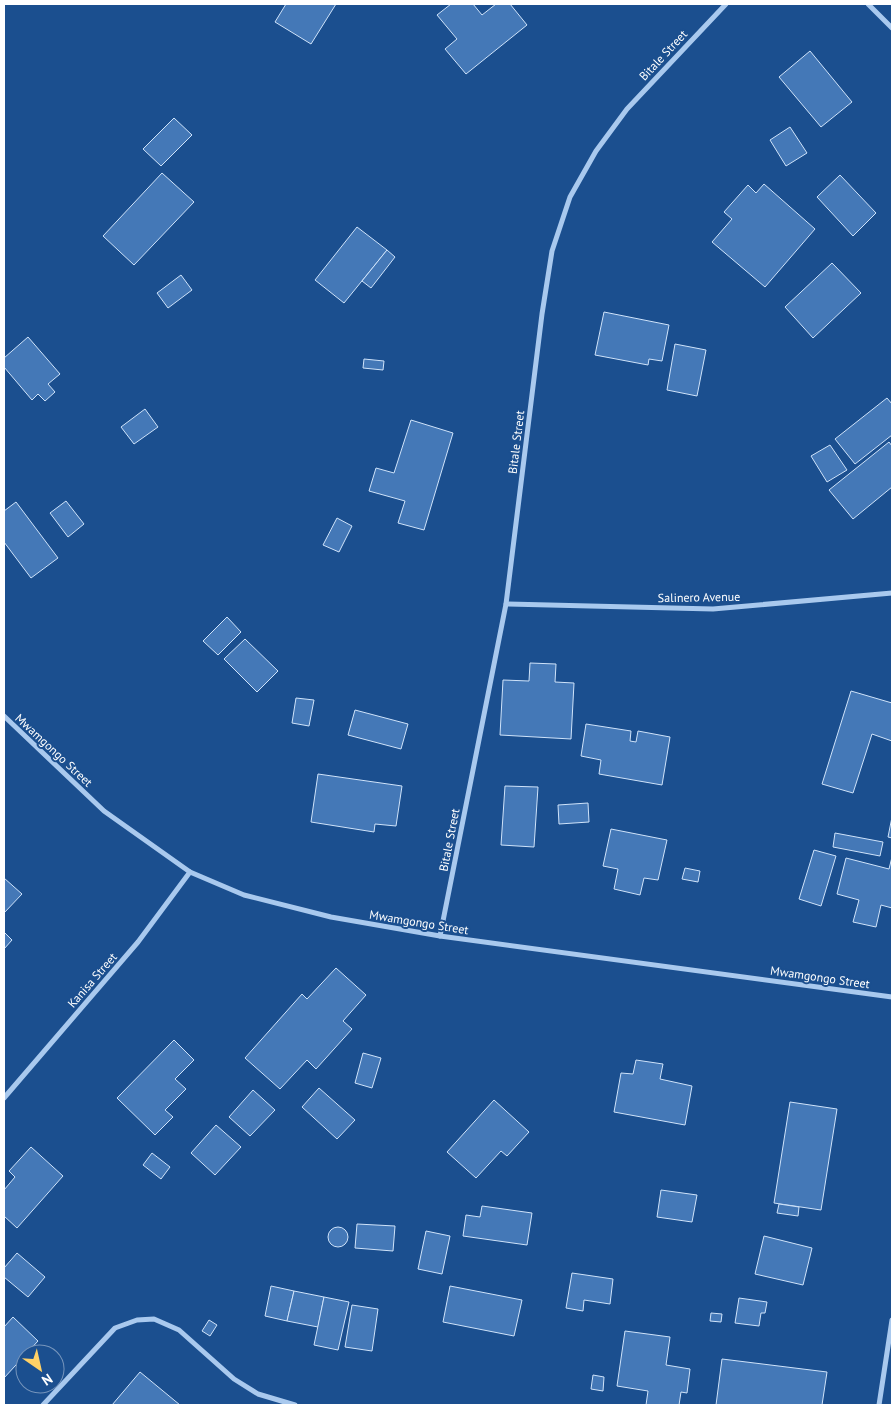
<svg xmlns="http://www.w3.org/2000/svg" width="896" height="1409" viewBox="0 0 896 1409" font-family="'PT Sans',sans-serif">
<rect width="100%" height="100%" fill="#1b4f8f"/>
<g fill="#4478b7" stroke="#cfe3fa">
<polygon points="286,4 336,4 311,44 275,22"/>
<polygon points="451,4 473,4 482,15 496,4 510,4 527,25 466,74 445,49 457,39 437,15"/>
<polygon points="810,51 852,102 821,127 779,77"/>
<polygon points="174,118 192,135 161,166 143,149"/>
<polygon points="790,127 807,153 786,166 770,140"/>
<polygon points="162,173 194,202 134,265 103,236"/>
<polygon points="840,175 876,213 853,236 817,197"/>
<polygon points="764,184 815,229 765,287 712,242 732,219 724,212 748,185 756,193"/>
<polygon points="357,227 387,250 344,303 315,280"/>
<polygon points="387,250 395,257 371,288 362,281"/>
<polygon points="832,263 861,293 813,338 785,307"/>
<polygon points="181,275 192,290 168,308 157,293"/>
<polygon points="604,312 669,325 662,361 649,359 648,365 595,355"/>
<polygon points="28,337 60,374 48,384 55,392 45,401 38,394 32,400 4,367 4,358"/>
<polygon points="675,344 706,350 697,396 667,390"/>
<polygon points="364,359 384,361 383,370 363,368"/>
<polygon points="887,398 892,404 892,435 855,464 835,439"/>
<polygon points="145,409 158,427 134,444 121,427"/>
<polygon points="411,420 453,433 424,530 398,523 405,501 369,491 376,468 394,473"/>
<polygon points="889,442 892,446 892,487 853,519 829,490"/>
<polygon points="830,445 847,470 827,482 811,456"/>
<polygon points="66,501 84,524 68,537 50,513"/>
<polygon points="16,502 58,558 31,578 4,542 4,511"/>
<polygon points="337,518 352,526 339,552 323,545"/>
<polygon points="227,617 241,632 218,655 203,641"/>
<polygon points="245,639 278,671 257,692 224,659"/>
<polygon points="530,663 556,664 555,682 574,683 571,739 500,735 503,680 529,681"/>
<polygon points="851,691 892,703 892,741 872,734 853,793 822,784"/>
<polygon points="296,698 314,700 309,726 292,723"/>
<polygon points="355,710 408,724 401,749 348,735"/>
<polygon points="586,724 631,731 630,741 636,742 638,731 670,737 662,785 599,774 601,760 581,756"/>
<polygon points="318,774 402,786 396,826 375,824 374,832 311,822"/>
<polygon points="505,786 538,787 534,847 501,845"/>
<polygon points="588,803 589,822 559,824 558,805"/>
<polygon points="892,817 892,838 888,837"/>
<polygon points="611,829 667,840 658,880 644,878 640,895 614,889 618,869 603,866"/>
<polygon points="835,833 883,842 880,856 833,847"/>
<polygon points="814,850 836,856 821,906 799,899"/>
<polygon points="892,857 892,908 881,905 876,927 853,922 859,900 837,894 846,858 889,869"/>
<polygon points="685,868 700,871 698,882 682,879"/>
<polygon points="4,878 22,894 4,913"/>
<polygon points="4,932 12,940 4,949"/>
<polygon points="336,968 366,995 343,1021 352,1029 316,1069 307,1060 280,1089 245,1058 302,994 307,999"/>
<polygon points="174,1040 194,1060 175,1079 186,1089 165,1110 173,1117 155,1135 117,1098"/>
<polygon points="363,1053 381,1058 372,1088 355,1083"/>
<polygon points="636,1060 663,1064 660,1079 692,1086 685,1125 614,1112 621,1073 633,1074"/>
<polygon points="319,1088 355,1120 337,1139 302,1107"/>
<polygon points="253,1090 275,1110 250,1136 229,1117"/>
<polygon points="494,1100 529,1132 507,1156 501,1151 476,1178 447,1152"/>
<polygon points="790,1102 837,1109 821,1210 774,1203"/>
<polygon points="216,1125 241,1147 215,1175 191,1153"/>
<polygon points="31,1147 63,1176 17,1228 4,1216 4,1190 15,1177 9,1171"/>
<polygon points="152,1153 170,1167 161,1179 143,1165"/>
<polygon points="661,1190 697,1195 692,1222 657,1217"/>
<polygon points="779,1204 799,1207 798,1216 777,1213"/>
<polygon points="482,1206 532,1213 527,1245 463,1236 466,1215 480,1217"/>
<polygon points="357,1224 395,1226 393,1251 355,1248"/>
<circle cx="338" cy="1237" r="10"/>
<polygon points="426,1231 450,1236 442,1274 418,1269"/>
<polygon points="764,1236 812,1248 803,1285 755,1274"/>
<polygon points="17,1253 45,1277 28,1297 4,1277 4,1268"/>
<polygon points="572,1273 613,1279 610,1304 584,1300 583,1311 566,1308"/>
<polygon points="271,1286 294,1291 287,1321 265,1316"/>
<polygon points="450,1286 522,1300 514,1336 443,1322"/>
<polygon points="294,1291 324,1297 318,1327 287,1321"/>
<polygon points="324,1297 349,1302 338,1350 314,1345"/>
<polygon points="739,1298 767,1302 765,1313 761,1313 759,1326 735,1323"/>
<polygon points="352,1305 378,1309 372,1351 345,1347"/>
<polygon points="711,1313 722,1314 721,1322 710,1321"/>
<polygon points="13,1317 38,1341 4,1378 4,1327"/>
<polygon points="209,1320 217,1325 210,1336 202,1331"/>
<polygon points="625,1331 670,1337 666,1365 690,1369 687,1393 681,1392 679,1405 646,1405 648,1391 617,1386"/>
<polygon points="722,1359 827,1372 822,1405 716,1405"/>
<polygon points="140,1372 180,1405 112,1405"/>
<polygon points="593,1375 604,1377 603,1391 591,1389"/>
</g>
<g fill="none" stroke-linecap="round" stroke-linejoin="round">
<g stroke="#a9c9ee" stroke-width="5">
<polyline points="868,4 892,28"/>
<polyline points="506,604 713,609 892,593"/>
<polyline points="4,716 104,811 190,872 244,895 331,917 440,936 892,997"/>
<polyline points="440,936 506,604 542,314 552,251 570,197 596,151 627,109 726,4"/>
<polyline points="4,1098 138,942 190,872"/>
<polyline points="43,1405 115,1328 137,1320 154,1319 179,1330 234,1379 258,1394 295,1405"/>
<polyline points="879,1405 892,1320"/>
</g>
</g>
<g text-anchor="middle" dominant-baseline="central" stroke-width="4" stroke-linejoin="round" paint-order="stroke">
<g font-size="12" fill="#fff" stroke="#1b4f8f">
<text transform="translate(663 55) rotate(-47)">Bitale Street</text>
<text transform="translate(516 442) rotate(-83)">Bitale Street</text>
<text transform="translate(699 597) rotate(-1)">Salinero Avenue</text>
<text transform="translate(54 750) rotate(43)">Mwamgongo Street</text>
<text transform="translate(449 840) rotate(-79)">Bitale Street</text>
<text transform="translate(419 922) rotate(9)">Mwamgongo Street</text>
<text transform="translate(820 977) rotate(8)">Mwamgongo Street</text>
<text transform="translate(92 980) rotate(-49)">Kanisa Street</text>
</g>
</g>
<rect width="896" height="1409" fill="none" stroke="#ffffff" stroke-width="10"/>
<g transform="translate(40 1369) rotate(146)"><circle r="24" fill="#1b4f8f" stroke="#7695bc"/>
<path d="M0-4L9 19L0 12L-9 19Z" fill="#ffd166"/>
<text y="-8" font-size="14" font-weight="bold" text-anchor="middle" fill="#ffffff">N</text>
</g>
</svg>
